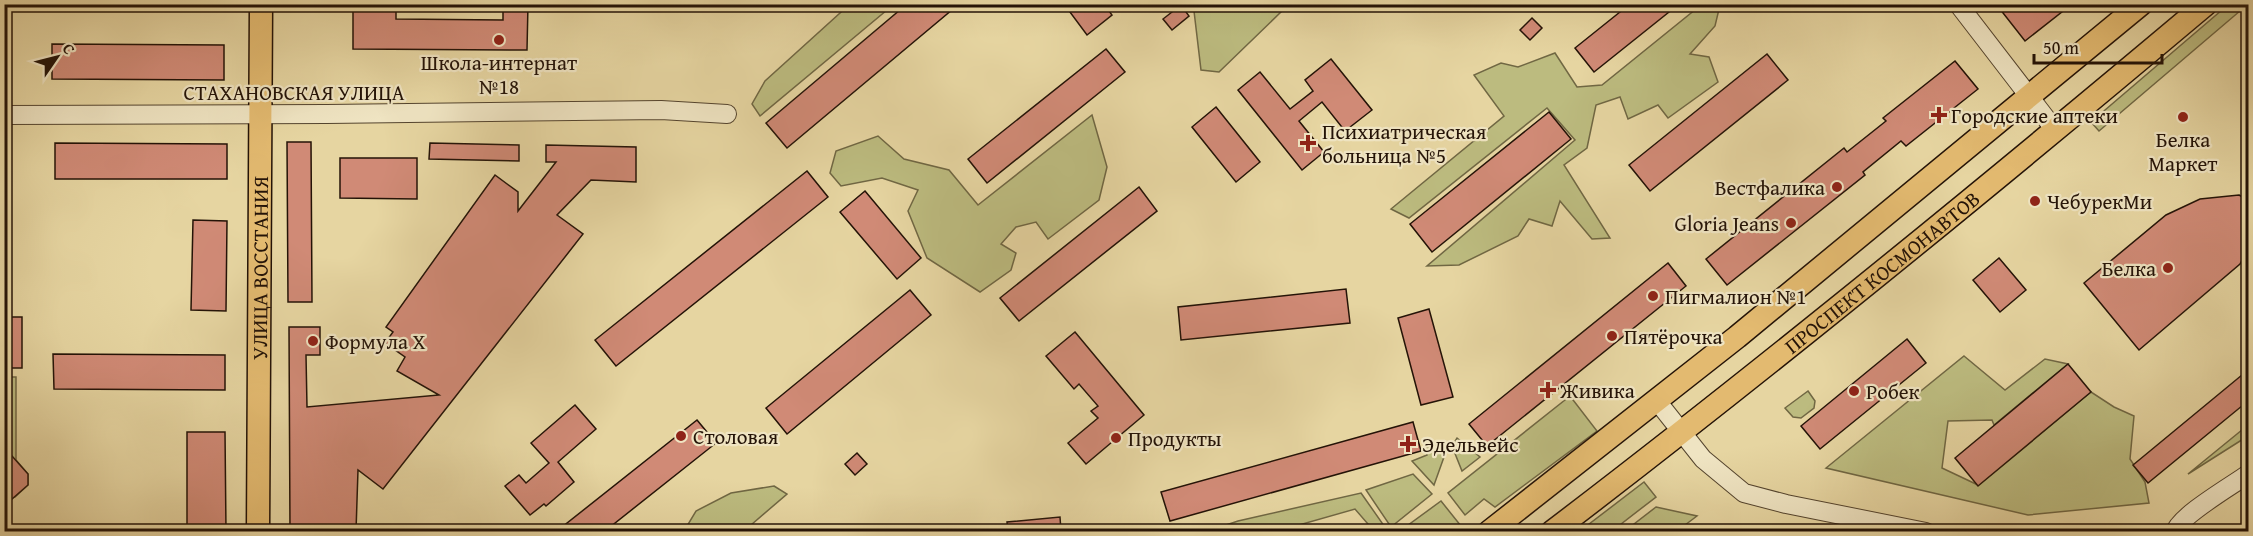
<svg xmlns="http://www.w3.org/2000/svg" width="2253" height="536" viewBox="0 0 2253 536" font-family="'Gentium Book Plus',serif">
<rect width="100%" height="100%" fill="#e6d5a1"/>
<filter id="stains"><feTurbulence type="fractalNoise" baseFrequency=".00333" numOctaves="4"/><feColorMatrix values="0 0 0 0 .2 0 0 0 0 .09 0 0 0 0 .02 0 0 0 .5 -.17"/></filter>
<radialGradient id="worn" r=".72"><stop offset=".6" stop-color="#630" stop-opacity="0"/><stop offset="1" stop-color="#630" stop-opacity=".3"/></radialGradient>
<g fill="#bcbb7f" stroke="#706743" stroke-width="1.5">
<polygon points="850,4 893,5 760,116 752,104 765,81"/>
<polygon points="2229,4 2247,5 2099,131 2091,122"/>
<polygon points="1202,5 1281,5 1282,11 1219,72 1201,70 1194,11"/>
<polygon points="1701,5 1720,5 1715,26 1690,54 1709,57 1718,82 1668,118 1658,105 1628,119 1620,97 1596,105 1587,148 1564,165 1610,238 1592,239 1560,201 1552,226 1529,219 1518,236 1459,265 1427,266 1575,140 1547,108 1409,218 1391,209 1504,116 1474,75 1501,63 1518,67 1555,53 1577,87 1602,85"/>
<polygon points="1092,115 1107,167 1099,200 1048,239 1036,222 1016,227 1001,244 1016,253 1011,270 980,292 927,258 908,211 918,190 882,178 841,186 830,173 836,151 878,136 904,159 949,170 978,205"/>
<polygon points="1964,356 2005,390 2045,359 2068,364 1994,425 1992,420 1948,421 1942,468 1978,485 2091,392 2114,407 2134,416 2130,459 2145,482 2149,503 2028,515 1826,468"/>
<polygon points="4,377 16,377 16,460 28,474 28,485 15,497 7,497 7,532 4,531"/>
<polygon points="1808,391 1815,401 1814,408 1801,418 1793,417 1785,408"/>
<polygon points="1570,396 1597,431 1495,507 1484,499 1465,515 1448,493"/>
<polygon points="2248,425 2248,436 2188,474"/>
<polygon points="1457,438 1480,457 1462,471 1452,446"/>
<polygon points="1439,446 1444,457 1434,485 1412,461 1427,455 1425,447"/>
<polygon points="1413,474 1432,494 1391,527 1366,490"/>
<polygon points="1644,482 1656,497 1612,531 1580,531"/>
<polygon points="774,486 787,494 744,531 684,531 696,511 731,493"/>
<polygon points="1361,493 1387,530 1374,531 1355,509 1278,531 1208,531 1238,521"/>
<polygon points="1441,501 1465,531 1400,531"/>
<polygon points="1656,507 1697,516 1677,531 1625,531"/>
</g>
<g fill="#d08a76" stroke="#241307" stroke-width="1.5">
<polygon points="353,4 396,4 396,19 503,20 503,4 528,4 527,50 353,49"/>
<polygon points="907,4 959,4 787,148 766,123"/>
<polygon points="1064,4 1104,4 1112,15 1087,35"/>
<polygon points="1630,4 1679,4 1594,72 1575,48"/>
<polygon points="1996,4 2072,4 2025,41"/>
<polygon points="1181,5 1189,16 1172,30 1163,19"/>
<polygon points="1532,18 1542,28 1530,40 1520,30"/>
<polygon points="52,44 224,45 224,80 52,79"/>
<polygon points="1106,49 1125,72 987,183 968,159"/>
<polygon points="1767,54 1788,80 1650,191 1629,165"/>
<polygon points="1331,59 1372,110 1345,131 1322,102 1299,121 1324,152 1302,170 1238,90 1260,72 1290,109 1313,91 1305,80"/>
<polygon points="1955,61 1978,89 1906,146 1901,141 1863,172 1865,175 1727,285 1706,259 1844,148 1847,152 1886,121 1883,118"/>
<polygon points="1216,107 1260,162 1236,182 1192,127"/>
<polygon points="1549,112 1571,139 1432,252 1410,224"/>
<polygon points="287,142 311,142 312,302 288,302"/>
<polygon points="55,143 227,144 227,179 55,179"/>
<polygon points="430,143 519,145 519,161 429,159"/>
<polygon points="546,145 636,147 636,182 591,180 557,215 583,234 383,489 358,470 356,531 290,531 289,327 320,327 320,355 306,355 307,407 439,395 397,371 405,357 385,343 393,332 386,327 495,175 518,192 518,211 556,162 546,162"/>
<polygon points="340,158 417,158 417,199 340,198"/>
<polygon points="807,171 828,197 616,366 595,340"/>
<polygon points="1139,187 1157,211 1019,321 1000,298"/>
<polygon points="865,191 921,258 897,279 840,212"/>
<polygon points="2239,195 2248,200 2248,248 2240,264 2139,350 2084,283 2166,215 2200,199"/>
<polygon points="193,220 227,221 226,311 191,310"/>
<polygon points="1999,258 2026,290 2000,312 1973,280"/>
<polygon points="1668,263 1686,286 1487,446 1469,424"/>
<polygon points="1346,289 1350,323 1181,340 1178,307"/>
<polygon points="910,290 931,315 787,434 766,408"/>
<polygon points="1429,309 1453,397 1421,405 1398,318"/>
<rect x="4" y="317" width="18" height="51"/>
<polygon points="1075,332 1144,415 1086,464 1068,443 1098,418 1091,411 1098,406 1079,384 1074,389 1046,356"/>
<polygon points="1907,339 1926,363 1820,449 1801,426"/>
<polygon points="53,354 225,355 225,390 54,389"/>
<polygon points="2068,364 2091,392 1978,486 1955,458"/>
<polygon points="2248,370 2248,401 2148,483 2133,465"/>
<polygon points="575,405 596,429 558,462 574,482 546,506 544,504 530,515 505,486 519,475 526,483 549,463 531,443"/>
<polygon points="697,420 716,443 605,531 557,531"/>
<polygon points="1413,422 1421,451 1170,521 1161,492"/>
<polygon points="187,432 225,432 226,531 187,531"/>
<polygon points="4,447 28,474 28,485 4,506"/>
<polygon points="857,453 867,464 855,475 845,464"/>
<polygon points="1060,517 1061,531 1008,531 1007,522"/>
</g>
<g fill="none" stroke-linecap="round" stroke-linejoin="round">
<g stroke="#54442e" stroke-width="20">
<g id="minor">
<polyline points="1958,4 2055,130"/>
<polyline points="4,115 327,114 661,110 727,114"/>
<polyline points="1657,401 1703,459 1744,493 1786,504 1926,532"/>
<path d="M2175,532C2179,516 2233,485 2248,474"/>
</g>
</g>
<g stroke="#241307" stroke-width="25">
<g id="major">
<path id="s1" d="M258,532L261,4"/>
<polyline points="1489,532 1737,337 2141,4"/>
<path id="s2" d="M1552,532C1775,362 1992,184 2206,4"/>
</g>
</g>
<use href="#minor" stroke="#efe4c2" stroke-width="18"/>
<use href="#major" stroke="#e3ba70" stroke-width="22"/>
</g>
<g fill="#8f2418" stroke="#efe4c2" stroke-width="2">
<circle cx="499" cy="40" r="6"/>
<path d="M1936 106h6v6h6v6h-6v6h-6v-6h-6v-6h6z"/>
<circle cx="2183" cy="117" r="6"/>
<path d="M1305 134h6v6h6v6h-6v6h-6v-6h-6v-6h6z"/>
<circle cx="1837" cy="187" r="6"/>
<circle cx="2035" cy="201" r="6"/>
<circle cx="1791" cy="223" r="6"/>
<circle cx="2168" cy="268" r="6"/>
<circle cx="1653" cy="296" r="6"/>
<circle cx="1612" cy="336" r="6"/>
<circle cx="313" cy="341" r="6"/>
<path d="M1545 381h6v6h6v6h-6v6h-6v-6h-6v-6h6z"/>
<circle cx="1854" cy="391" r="6"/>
<circle cx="681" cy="436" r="6"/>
<circle cx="1116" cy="438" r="6"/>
<path d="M1405 435h6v6h6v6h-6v6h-6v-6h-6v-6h6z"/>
</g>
<g text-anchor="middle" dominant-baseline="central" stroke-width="4.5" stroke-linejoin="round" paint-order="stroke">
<g font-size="21" fill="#241307" stroke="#efe4c2" text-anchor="start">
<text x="499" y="62" text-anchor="middle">Школа-интернат<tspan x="499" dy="24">№18</tspan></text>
<text x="1951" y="115">Городские аптеки</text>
<text x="1322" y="131">Психиатрическая<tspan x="1322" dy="24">больница №5</tspan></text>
<text x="2183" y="139" text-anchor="middle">Белка<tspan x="2183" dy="24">Маркет</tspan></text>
<text x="1825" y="187" text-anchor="end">Вестфалика</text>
<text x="2047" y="201">ЧебурекМи</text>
<text x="1779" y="223" text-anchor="end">Gloria Jeans</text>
<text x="2156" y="268" text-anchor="end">Белка</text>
<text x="1665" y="296">Пигмалион №1</text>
<text x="1624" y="336">Пятёрочка</text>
<text x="325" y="341">Формула X</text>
<text x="1560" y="390">Живика</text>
<text x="1866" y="391">Робек</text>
<text x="693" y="436">Столовая</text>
<text x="1128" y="438">Продукты</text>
<text x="1422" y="444">Эдельвейс</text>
</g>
<g font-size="21" fill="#241307" stroke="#efe4c2">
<text x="294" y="92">СТАХАНОВСКАЯ УЛИЦА</text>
<text stroke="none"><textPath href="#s1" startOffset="264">УЛИЦА ВОССТАНИЯ</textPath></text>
<text stroke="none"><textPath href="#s2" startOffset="420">ПРОСПЕКТ КОСМОНАВТОВ</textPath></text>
</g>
</g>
<rect width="2253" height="536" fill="none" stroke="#e6d5a1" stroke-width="24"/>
<rect x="6" y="6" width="2241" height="524" fill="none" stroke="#241307" stroke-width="3"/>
<rect x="12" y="12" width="2229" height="512" fill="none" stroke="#241307" stroke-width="1.5"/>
<g transform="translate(57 57) rotate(55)" stroke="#efe4c2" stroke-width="4.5" paint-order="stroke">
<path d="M0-4.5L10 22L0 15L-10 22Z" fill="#241307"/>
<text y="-9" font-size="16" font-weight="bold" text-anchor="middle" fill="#241307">С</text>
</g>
<path d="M2034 54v9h128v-9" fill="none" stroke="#241307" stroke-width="3"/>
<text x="2043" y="54" font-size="18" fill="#241307" stroke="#efe4c2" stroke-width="4.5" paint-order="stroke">50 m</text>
<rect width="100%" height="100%" filter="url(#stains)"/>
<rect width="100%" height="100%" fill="url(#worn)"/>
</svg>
